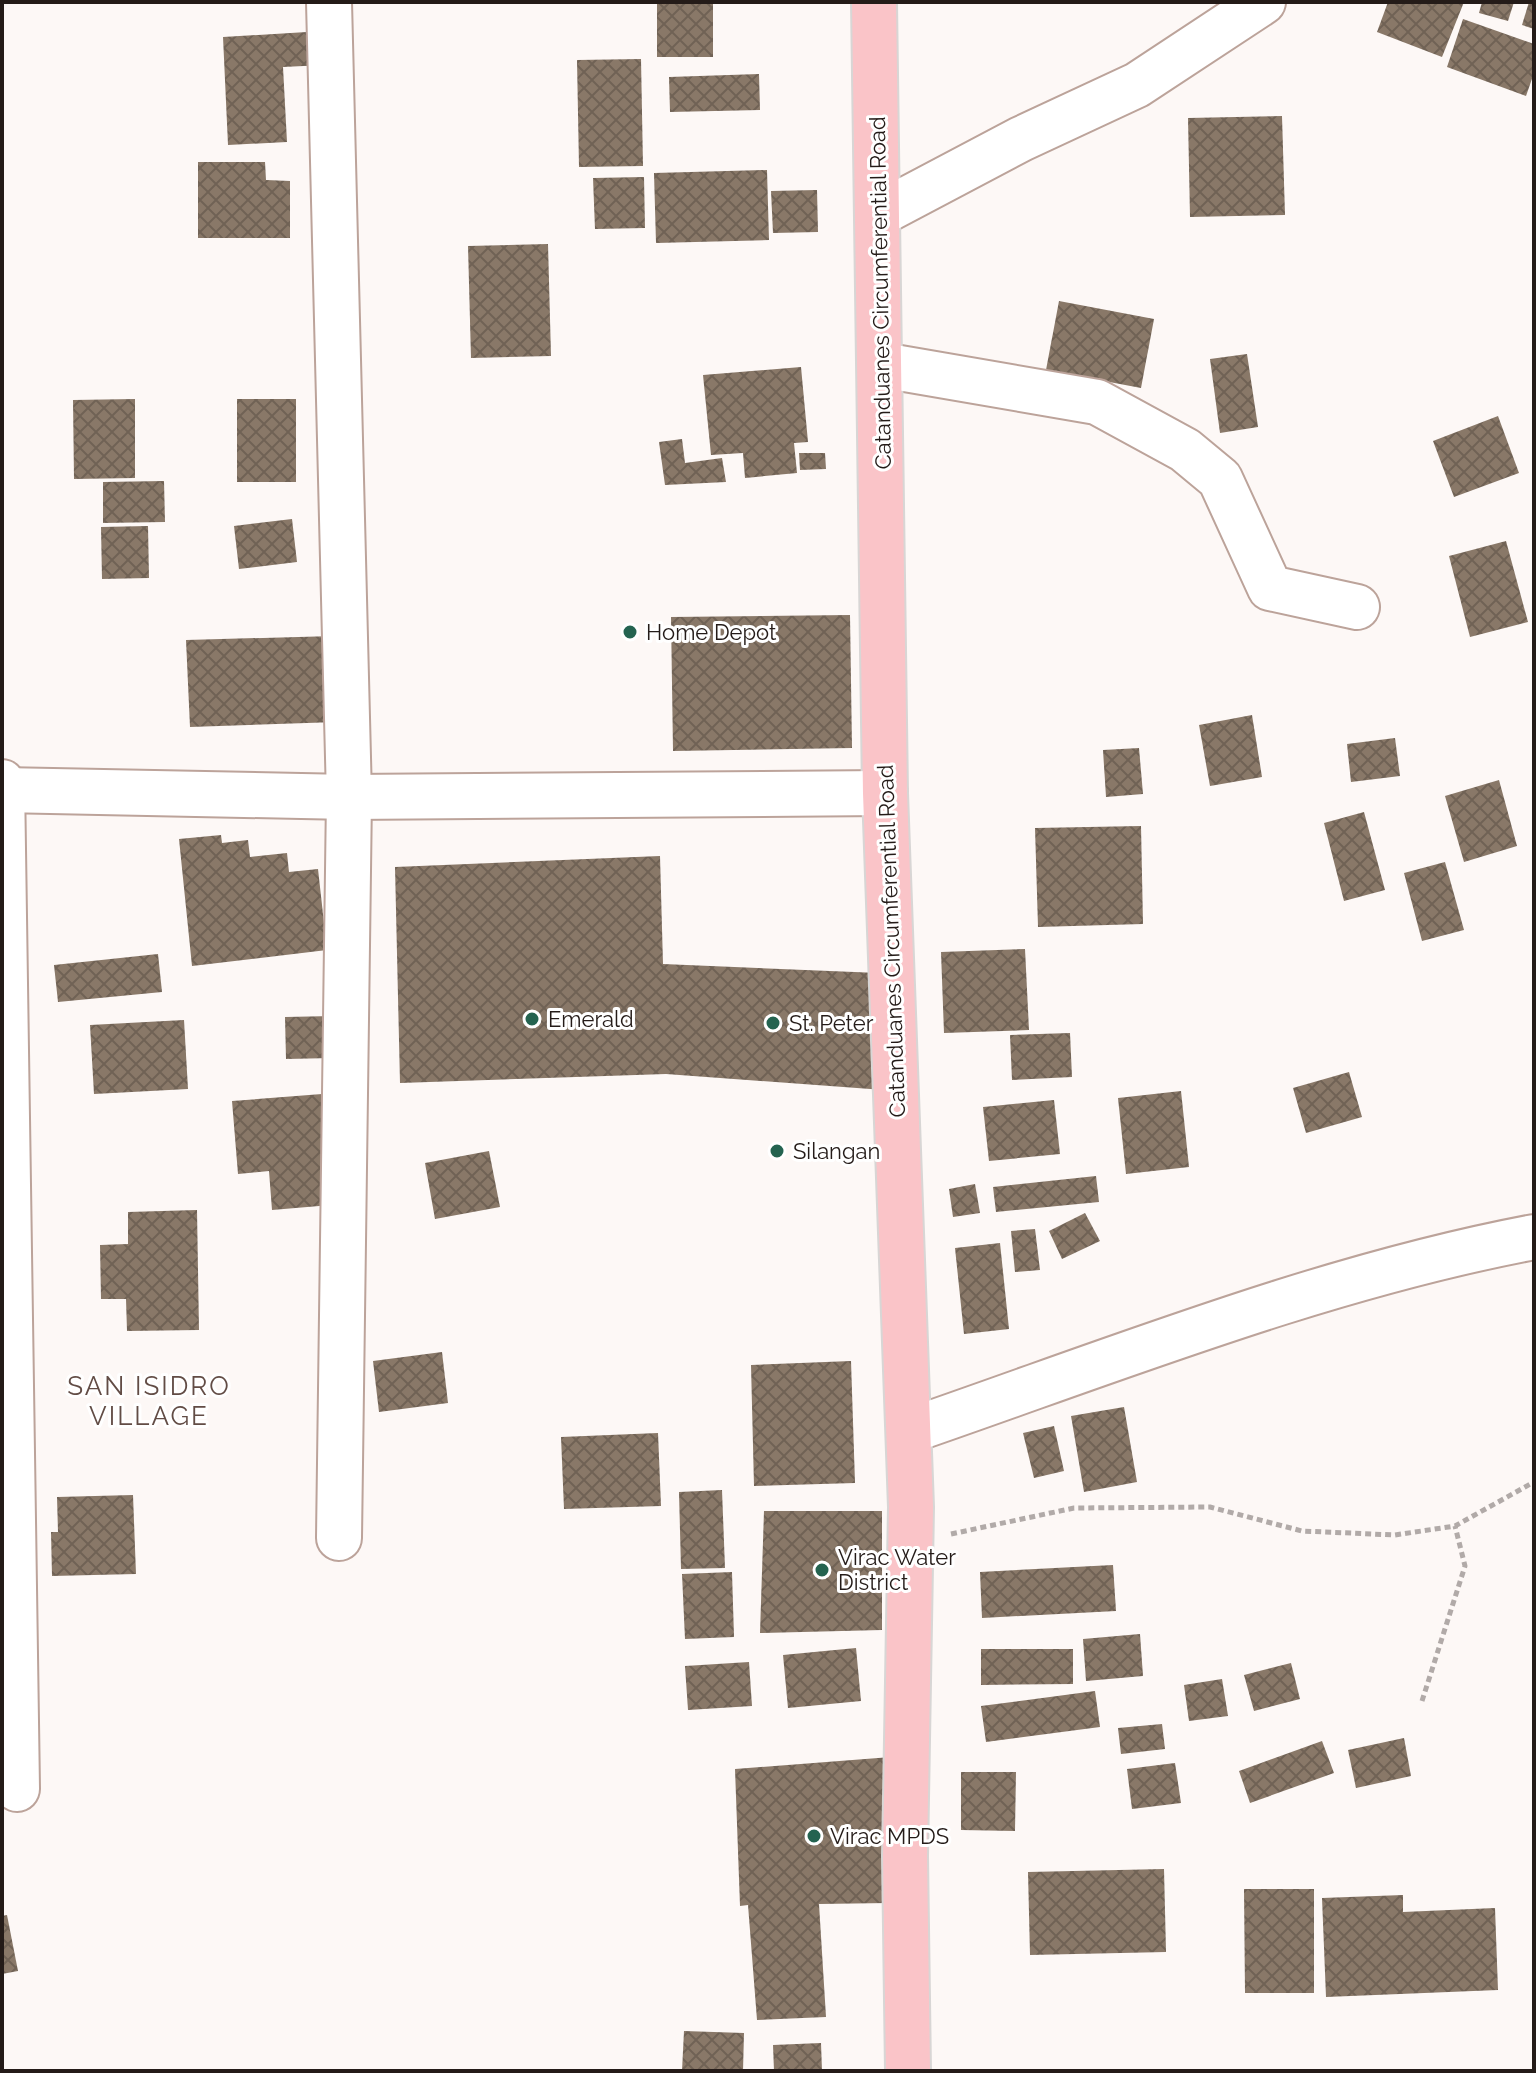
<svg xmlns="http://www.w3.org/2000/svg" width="1536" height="2073" viewBox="0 0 1536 2073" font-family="Raleway,sans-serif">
<defs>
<pattern id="building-cross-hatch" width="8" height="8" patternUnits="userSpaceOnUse" patternTransform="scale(2)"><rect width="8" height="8" fill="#897868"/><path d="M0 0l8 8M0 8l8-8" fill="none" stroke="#706255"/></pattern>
</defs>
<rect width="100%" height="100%" fill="#fdf8f6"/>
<g fill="url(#building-cross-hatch)">
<rect x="657" y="2" width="56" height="55"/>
<polygon points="1388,2 1464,2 1442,57 1377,32"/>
<polygon points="1482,2 1514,2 1508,21 1479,13"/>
<polygon points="1529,2 1534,2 1534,29 1522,25"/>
<polygon points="1463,19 1534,44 1534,73 1526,96 1447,67"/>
<polygon points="323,31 324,65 283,67 287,142 228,145 223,37"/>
<polygon points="641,59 643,166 579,167 577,60"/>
<polygon points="759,74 760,110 670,112 669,77"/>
<polygon points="1282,116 1285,215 1190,217 1188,118"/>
<polygon points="198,162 265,162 266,180 290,181 290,238 198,238"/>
<polygon points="767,170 769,240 656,243 654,173"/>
<polygon points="644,177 645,228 595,229 593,178"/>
<polygon points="817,190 818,232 773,233 771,191"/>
<polygon points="548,244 551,356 471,358 468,246"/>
<polygon points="1059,301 1154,319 1141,388 1046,370"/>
<polygon points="1247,354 1258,427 1220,433 1210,359"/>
<polygon points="801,367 808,442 794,443 797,473 745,478 743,453 711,455 703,375"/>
<polygon points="135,399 135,478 74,479 73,400"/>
<rect x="237" y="399" width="59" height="83"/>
<polygon points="1498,416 1519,473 1454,497 1433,441"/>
<polygon points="682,439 685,463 722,458 726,482 665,485 659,442"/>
<polygon points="799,453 825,453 826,469 800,470"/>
<polygon points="164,481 165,522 103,523 103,482"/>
<polygon points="292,519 297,562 239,569 234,526"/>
<polygon points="148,526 149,578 102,579 101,527"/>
<polygon points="1506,541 1528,622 1470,637 1449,556"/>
<polygon points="850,615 852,748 673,751 671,617"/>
<polygon points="334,636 337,722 190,727 186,640"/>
<polygon points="1252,715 1262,777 1210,786 1199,725"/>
<polygon points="1395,738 1400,776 1351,782 1347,744"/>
<polygon points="1139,748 1143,794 1106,797 1103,750"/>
<polygon points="1499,780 1517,846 1464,862 1445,796"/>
<polygon points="1364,812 1385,890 1344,901 1324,823"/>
<polygon points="1141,826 1143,924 1038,927 1035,828"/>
<polygon points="221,835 222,843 248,840 250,857 287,853 289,872 318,869 327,950 192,966 179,839"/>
<polygon points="660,856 663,964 879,973 884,1090 666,1074 400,1083 395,867"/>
<polygon points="1445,862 1464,930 1422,941 1404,873"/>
<polygon points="1025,949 1029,1030 944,1033 941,952"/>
<polygon points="158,954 162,992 58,1002 54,965"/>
<polygon points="333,1016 333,1058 286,1059 285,1017"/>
<polygon points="184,1020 188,1089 94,1094 90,1025"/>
<polygon points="1070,1033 1072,1077 1012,1080 1010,1035"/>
<polygon points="1349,1072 1362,1117 1306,1133 1293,1088"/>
<polygon points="1181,1091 1189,1167 1126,1174 1118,1098"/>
<polygon points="322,1094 331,1205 272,1210 269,1171 238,1174 232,1101"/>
<polygon points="1054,1100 1060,1154 989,1161 983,1107"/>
<polygon points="489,1151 500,1207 435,1219 425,1163"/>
<polygon points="1096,1176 1099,1202 996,1212 993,1187"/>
<polygon points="975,1184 980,1213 953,1217 949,1189"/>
<polygon points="197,1210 199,1330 127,1331 126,1299 101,1299 100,1245 128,1244 128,1212"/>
<polygon points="1085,1213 1100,1241 1062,1259 1049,1231"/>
<polygon points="1035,1229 1040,1270 1015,1272 1011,1231"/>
<polygon points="1000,1243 1009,1329 964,1334 955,1248"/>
<polygon points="442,1352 448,1403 379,1412 373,1361"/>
<polygon points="851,1361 855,1483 754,1486 751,1365"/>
<polygon points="1124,1407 1137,1482 1084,1492 1071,1416"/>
<polygon points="1054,1426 1064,1471 1034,1478 1023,1433"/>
<polygon points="658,1433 661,1506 564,1509 561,1437"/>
<polygon points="722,1490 725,1568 681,1569 679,1492"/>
<polygon points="133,1495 136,1574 52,1576 51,1532 58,1532 57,1497"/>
<polygon points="764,1511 882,1511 882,1630 760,1633"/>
<polygon points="1113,1565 1116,1611 982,1618 980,1572"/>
<polygon points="732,1572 734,1637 685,1639 682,1574"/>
<polygon points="1140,1634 1143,1676 1086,1681 1083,1639"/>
<polygon points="856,1648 861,1701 788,1708 783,1655"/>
<polygon points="981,1649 1073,1649 1073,1684 981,1685"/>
<polygon points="749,1662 752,1706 688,1710 685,1666"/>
<polygon points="1291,1663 1300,1699 1254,1711 1244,1675"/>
<polygon points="1222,1679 1228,1716 1189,1721 1184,1685"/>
<polygon points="1095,1691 1100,1727 986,1742 981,1706"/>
<polygon points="1162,1724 1165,1749 1121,1754 1118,1728"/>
<polygon points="1404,1738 1411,1776 1356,1788 1348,1750"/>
<polygon points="1322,1741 1334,1773 1250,1803 1239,1771"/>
<polygon points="891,1757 889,1903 819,1904 826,2017 757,2020 748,1905 740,1906 735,1769"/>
<polygon points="1175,1763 1181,1803 1132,1809 1127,1769"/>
<polygon points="961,1772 1016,1772 1015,1831 961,1830"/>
<polygon points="1164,1869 1166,1952 1030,1955 1028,1872"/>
<polygon points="1244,1889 1314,1889 1314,1993 1245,1993"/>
<polygon points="1403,1895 1403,1912 1495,1908 1498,1990 1326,1997 1322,1898"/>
<polygon points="7,1915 18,1971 2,1974 2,1916"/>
<polygon points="684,2031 744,2033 743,2071 682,2071"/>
<polygon points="821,2043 822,2071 774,2071 773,2045"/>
</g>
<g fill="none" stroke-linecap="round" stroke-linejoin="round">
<g stroke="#bca39a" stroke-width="48">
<g id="minor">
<polyline points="329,2 349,797 339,1538"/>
<polyline points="879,214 1021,139 1137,85 1263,2"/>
<polyline points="882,365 1097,402 1185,450 1220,479 1270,588 1357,607"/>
<polyline points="2,782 17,1789"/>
<polyline points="2,790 349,797 885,793"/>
<path d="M909,1431C1112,1361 1322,1277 1534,1237"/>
</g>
</g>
<g stroke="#d8d6d5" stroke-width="48">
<polyline id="major" points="874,2 885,793 911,1507 905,1856 908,2071"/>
</g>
<g stroke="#b1aaa8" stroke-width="5" stroke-dasharray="6 4" stroke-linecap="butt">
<polyline points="951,1534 1074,1508 1210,1507 1302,1531 1395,1535 1455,1526 1534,1482"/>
<polyline points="1422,1701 1465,1566 1455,1526"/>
</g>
<use href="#minor" stroke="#fff" stroke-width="44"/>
<use href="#major" stroke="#fac4c8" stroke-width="44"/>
</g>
<g fill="#246350" stroke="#fff" stroke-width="3">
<circle cx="630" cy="632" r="8"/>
<circle cx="532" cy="1019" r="8"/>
<circle cx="773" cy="1023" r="8"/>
<circle cx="777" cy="1151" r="8"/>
<circle cx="822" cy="1570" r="8"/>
<circle cx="814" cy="1836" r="8"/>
</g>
<g text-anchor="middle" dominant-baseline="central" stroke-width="6" stroke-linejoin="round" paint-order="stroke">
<g font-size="22" fill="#241b18" stroke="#fff">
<text transform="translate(880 293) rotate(-91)">Catanduanes Circumferential Road</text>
<text transform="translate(891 941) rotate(-92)">Catanduanes Circumferential Road</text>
</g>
<g font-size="22" fill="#241b18" stroke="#fff" text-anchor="start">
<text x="646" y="632">Home Depot</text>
<text x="548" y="1019">Emerald</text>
<text x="789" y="1023">St. Peter</text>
<text x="793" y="1151">Silangan</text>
<text x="838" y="1557">Virac Water<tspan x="838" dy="25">District</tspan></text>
<text x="830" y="1836">Virac MPDS</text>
</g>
<g font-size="26" letter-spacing="2" fill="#624c45" stroke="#fff">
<text x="149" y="1386">SAN ISIDRO<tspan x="149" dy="30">VILLAGE</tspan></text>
</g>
</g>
<rect width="1536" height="2073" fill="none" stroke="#241b18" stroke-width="8"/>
</svg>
